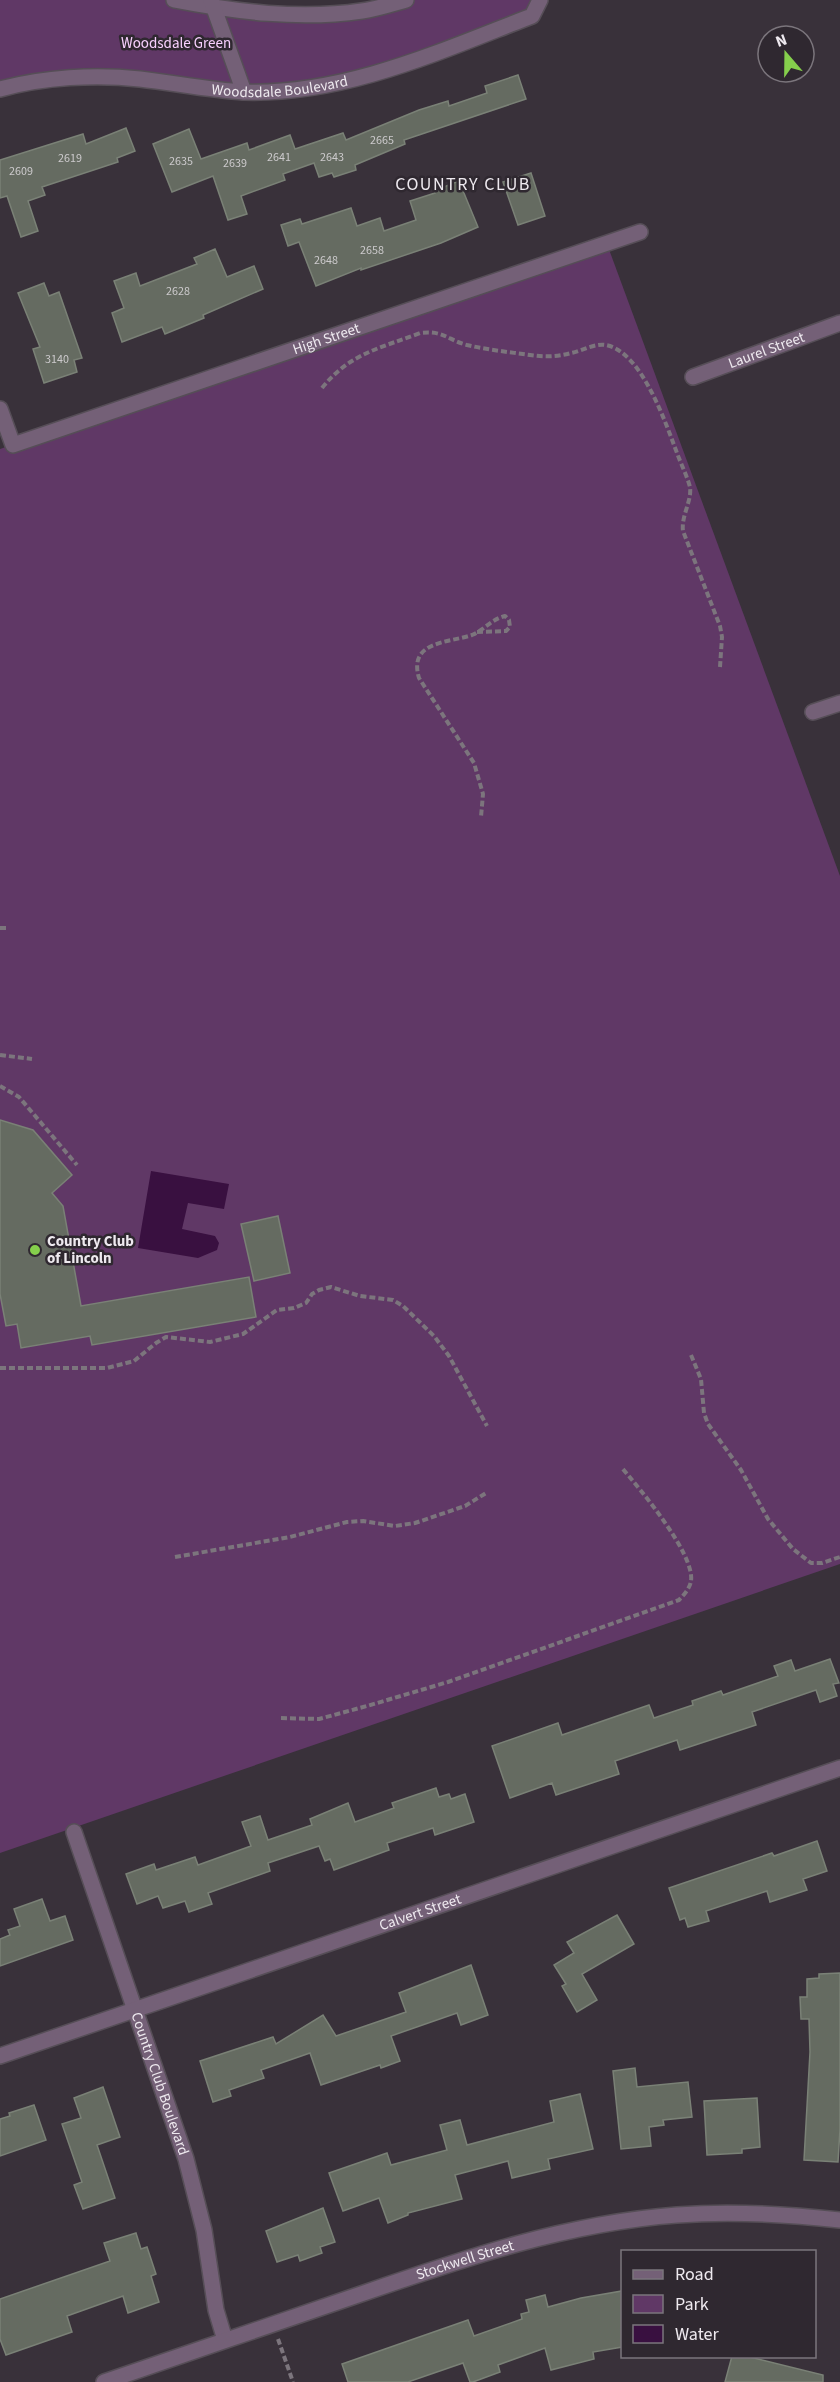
<svg xmlns="http://www.w3.org/2000/svg" width="840" height="2382" viewBox="0 0 840 2382" font-family="'Source Sans 3',sans-serif">
<rect width="100%" height="100%" fill="#39313a"/>
<g fill="#603866">
<polygon points="0,0 174,0 276,14 406,0 540,0 532,16 412,62 290,90 139,79 0,89"/>
<polygon points="607,244 840,876 840,1564 0,1853 0,449"/>
</g>
<polygon fill="#391040" points="151,1171 229,1184 224,1209 188,1203 182,1229 215,1236 219,1243 217,1250 198,1258 138,1248"/>
<g fill="#656b61" stroke="#7a8176" stroke-width="1.5">
<polygon points="518,75 526,99 404,140 405,144 355,165 356,170 334,177 332,173 319,177 314,163 283,174 285,180 241,196 247,214 228,220 213,176 172,192 153,144 189,129 201,159 247,143 249,150 290,135 295,149 343,133 346,140 419,110 448,101 449,106 487,93 485,86"/>
<polygon points="126,128 135,151 117,158 118,162 42,187 45,195 28,201 38,231 21,237 7,196 0,198 0,160 83,134 86,144"/>
<polygon points="531,173 545,216 518,225 503,182"/>
<polygon points="459,181 478,227 441,243 361,270 361,268 316,286 299,242 288,246 281,225 300,219 302,224 351,208 357,226 380,218 384,231 416,220 410,201 435,193 434,191"/>
<polygon points="215,249 227,277 254,266 263,289 203,315 204,318 165,334 162,327 122,342 112,313 124,308 114,281 136,273 140,286 197,264 194,258"/>
<polygon points="44,283 49,296 59,292 82,358 74,360 77,372 44,383 33,349 40,347 18,293"/>
<polygon points="0,1120 33,1130 72,1175 52,1193 63,1206 81,1306 249,1277 256,1317 92,1345 90,1336 21,1348 17,1324 6,1326 0,1294"/>
<polygon points="278,1216 290,1273 254,1281 241,1224"/>
<polygon points="830,1659 839,1683 833,1684 837,1696 820,1702 816,1690 752,1712 756,1725 680,1750 677,1740 615,1761 619,1774 556,1795 552,1783 510,1798 492,1746 558,1723 562,1735 649,1705 654,1718 693,1705 692,1701 721,1691 723,1695 778,1676 774,1666 791,1660 795,1671"/>
<polygon points="436,1788 439,1797 449,1794 451,1799 465,1794 474,1822 435,1835 433,1828 387,1843 389,1850 334,1870 330,1859 325,1861 319,1846 268,1863 270,1871 208,1893 212,1904 189,1912 185,1901 163,1908 158,1896 137,1904 126,1874 154,1864 156,1870 195,1857 198,1865 251,1846 242,1822 260,1816 268,1840 312,1825 310,1819 348,1803 355,1822 394,1808 392,1803"/>
<polygon points="817,1841 827,1871 803,1879 807,1890 770,1902 767,1891 706,1911 709,1921 688,1927 685,1918 680,1920 669,1888 772,1853 774,1856"/>
<polygon points="42,1899 50,1921 65,1916 73,1940 0,1966 0,1939 10,1935 8,1930 20,1926 14,1909"/>
<polygon points="617,1915 634,1944 582,1974 597,2000 577,2012 562,1986 566,1984 554,1965 574,1953 567,1942"/>
<polygon points="471,1965 488,2015 461,2025 457,2013 391,2036 400,2061 381,2068 380,2065 321,2085 310,2053 261,2070 264,2078 229,2090 231,2096 213,2102 200,2061 273,2037 276,2044 323,2015 336,2036 406,2012 399,1993"/>
<polygon points="840,1973 840,2129 838,2162 804,2160 810,2052 809,2019 801,2019 800,1997 807,1997 807,1979 819,1978 819,1974"/>
<polygon points="635,2068 637,2087 688,2082 692,2117 663,2120 664,2125 649,2127 651,2146 621,2149 613,2071"/>
<polygon points="103,2087 120,2137 97,2145 115,2198 83,2209 74,2185 82,2182 62,2124 81,2118 74,2098"/>
<polygon points="580,2094 593,2149 548,2159 550,2169 512,2178 508,2161 455,2175 462,2199 408,2213 408,2215 388,2223 379,2198 343,2211 329,2173 387,2153 391,2165 447,2150 440,2125 460,2120 467,2145 554,2122 550,2101"/>
<polygon points="757,2098 760,2147 742,2149 742,2153 707,2155 704,2101"/>
<polygon points="34,2105 46,2140 0,2156 0,2119 10,2116 9,2113"/>
<polygon points="323,2208 335,2242 320,2247 322,2253 300,2261 298,2255 277,2262 266,2231"/>
<polygon points="136,2233 141,2249 147,2247 156,2274 151,2276 159,2302 128,2313 123,2296 67,2316 72,2332 6,2355 0,2339 0,2299 110,2261 104,2243"/>
<polygon points="622,2291 622,2347 593,2352 594,2359 551,2370 545,2348 498,2365 500,2372 473,2382 470,2382 463,2363 408,2382 348,2382 342,2364 468,2320 474,2336 522,2319 521,2314 529,2312 526,2300 545,2295 548,2307 581,2298"/>
<polygon points="732,2356 746,2356 823,2375 823,2382 725,2382"/>
</g>
<g fill="none" stroke-linecap="round" stroke-linejoin="round">
<g stroke="#564e57" stroke-width="18">
<g id="minor">
<path d="M174,0C236,12 300,20 362,11C377,9 392,4 406,0"/>
<polyline points="211,0 244,92"/>
<path id="s1" d="M0,89C44,77 95,74 140,79C175,83 209,90 244,92C342,95 434,54 524,19L532,16L540,0"/>
<path id="s2" d="M693,377L840,323"/>
<path id="s3" d="M0,409L13,445L640,232"/>
<polyline points="813,712 840,703"/>
<path id="s4" d="M74,1832L186,2159L204,2230L216,2310L225,2340"/>
<path id="s5" d="M104,2382C190,2353 275,2323 361,2294C465,2258 567,2223 677,2215C731,2211 786,2214 840,2220"/>
</g>
</g>
<g stroke="#564e57" stroke-width="18">
<g id="tertiary">
<path id="s6" d="M0,2056L840,1768"/>
</g>
</g>
<g stroke="#7c757d" stroke-width="4" stroke-dasharray="6 3" stroke-linecap="butt">
<path d="M322,388C350,353 381,348 420,333C443,330 448,340 467,345C488,350 509,352 530,355C544,357 557,357 571,353C582,351 595,343 606,345C642,352 666,424 677,453C681,464 687,476 690,487C692,501 681,516 683,531L720,626L722,637L720,667"/>
<path d="M477,632L506,631L510,627L509,620L505,616C492,619 484,630 472,635C448,643 408,641 419,678L474,763L483,794L481,817"/>
<polyline points="0,928 7,928"/>
<polyline points="0,1055 32,1059"/>
<polyline points="0,1086 19,1097 77,1165"/>
<polyline points="691,1355 701,1379 704,1413 708,1424 741,1470 768,1519 793,1549 811,1563 822,1563 840,1557"/>
<polyline points="0,1368 107,1368 134,1361 156,1343 166,1337 210,1342 243,1334 277,1310 294,1308 306,1303 312,1294 319,1290 331,1287 360,1296 393,1300 403,1306 434,1336 449,1356 487,1426"/>
<polyline points="175,1557 290,1537 347,1522 363,1521 395,1526 415,1523 465,1506 486,1493"/>
<path d="M281,1718L319,1719L367,1706L448,1682L679,1600C684,1595 690,1588 691,1581C695,1554 640,1489 622,1468"/>
<polyline points="278,2339 293,2382"/>
</g>
<use href="#minor" stroke="#746077" stroke-width="15"/>
<use href="#tertiary" stroke="#746077" stroke-width="15"/>
</g>
<circle fill="#85cf4c" stroke="#2f2830" stroke-width="2" cx="35" cy="1250" r="6"/>
<g text-anchor="middle" dominant-baseline="central" stroke-width="5" stroke-linejoin="round" paint-order="stroke">
<g font-size="12" fill="#cccacc">
<text x="382" y="140">2665</text>
<text x="279" y="157">2641</text>
<text x="332" y="157">2643</text>
<text x="70" y="158">2619</text>
<text x="181" y="161">2635</text>
<text x="235" y="163">2639</text>
<text x="21" y="171">2609</text>
<text x="372" y="250">2658</text>
<text x="326" y="260">2648</text>
<text x="178" y="291">2628</text>
<text x="57" y="359">3140</text>
</g>
<g font-size="15" fill="#f8d0fe" stroke="#2f2830">
<text x="176" y="43">Woodsdale Green</text>
</g>
<g font-size="15" fill="#eee9ef" stroke="#2f2830">
<text stroke="none"><textPath href="#s1" startOffset="282">Woodsdale Boulevard</textPath></text>
<text stroke="none"><textPath href="#s3" startOffset="369">High Street</textPath></text>
<text stroke="none"><textPath href="#s2" startOffset="78">Laurel Street</textPath></text>
<text stroke="none"><textPath href="#s6" startOffset="444">Calvert Street</textPath></text>
<text stroke="none"><textPath href="#s4" startOffset="266">Country Club Boulevard</textPath></text>
<text stroke="none"><textPath href="#s5" startOffset="381">Stockwell Street</textPath></text>
</g>
<g font-size="15" font-weight="bold" fill="#eee9ef" stroke="#2f2830" text-anchor="start">
<text x="47" y="1241">Country Club<tspan x="47" dy="17">of Lincoln</tspan></text>
</g>
<g font-size="18" letter-spacing="1.5" fill="#eee9ef" stroke="#2f2830">
<text x="463" y="184">COUNTRY CLUB</text>
</g>
</g>
<rect x="621" y="2250" width="195" height="108" fill="#2f2830" stroke="#7b757c" stroke-width="1.5"/>
<rect x="633" y="2270" width="30" height="9" fill="#746077" stroke="#7b757c" stroke-width="1.5"/>
<text x="675" y="2280" font-size="18" fill="#eee9ef">Road</text>
<rect x="633" y="2295" width="30" height="18" fill="#603866" stroke="#7b757c" stroke-width="1.5"/>
<text x="675" y="2310" font-size="18" fill="#eee9ef">Park</text>
<rect x="633" y="2325" width="30" height="18" fill="#391040" stroke="#7b757c" stroke-width="1.5"/>
<text x="675" y="2340" font-size="18" fill="#eee9ef">Water</text>
<g transform="translate(786 54) rotate(340)"><circle r="28" fill="#2f2830" stroke="#7b757c" stroke-width="1.5"/>
<path d="M0-4.5L10 22L0 15L-10 22Z" fill="#85cf4c"/>
<text y="-9" font-size="16" font-weight="bold" text-anchor="middle" fill="#eee9ef">N</text>
</g>
</svg>
